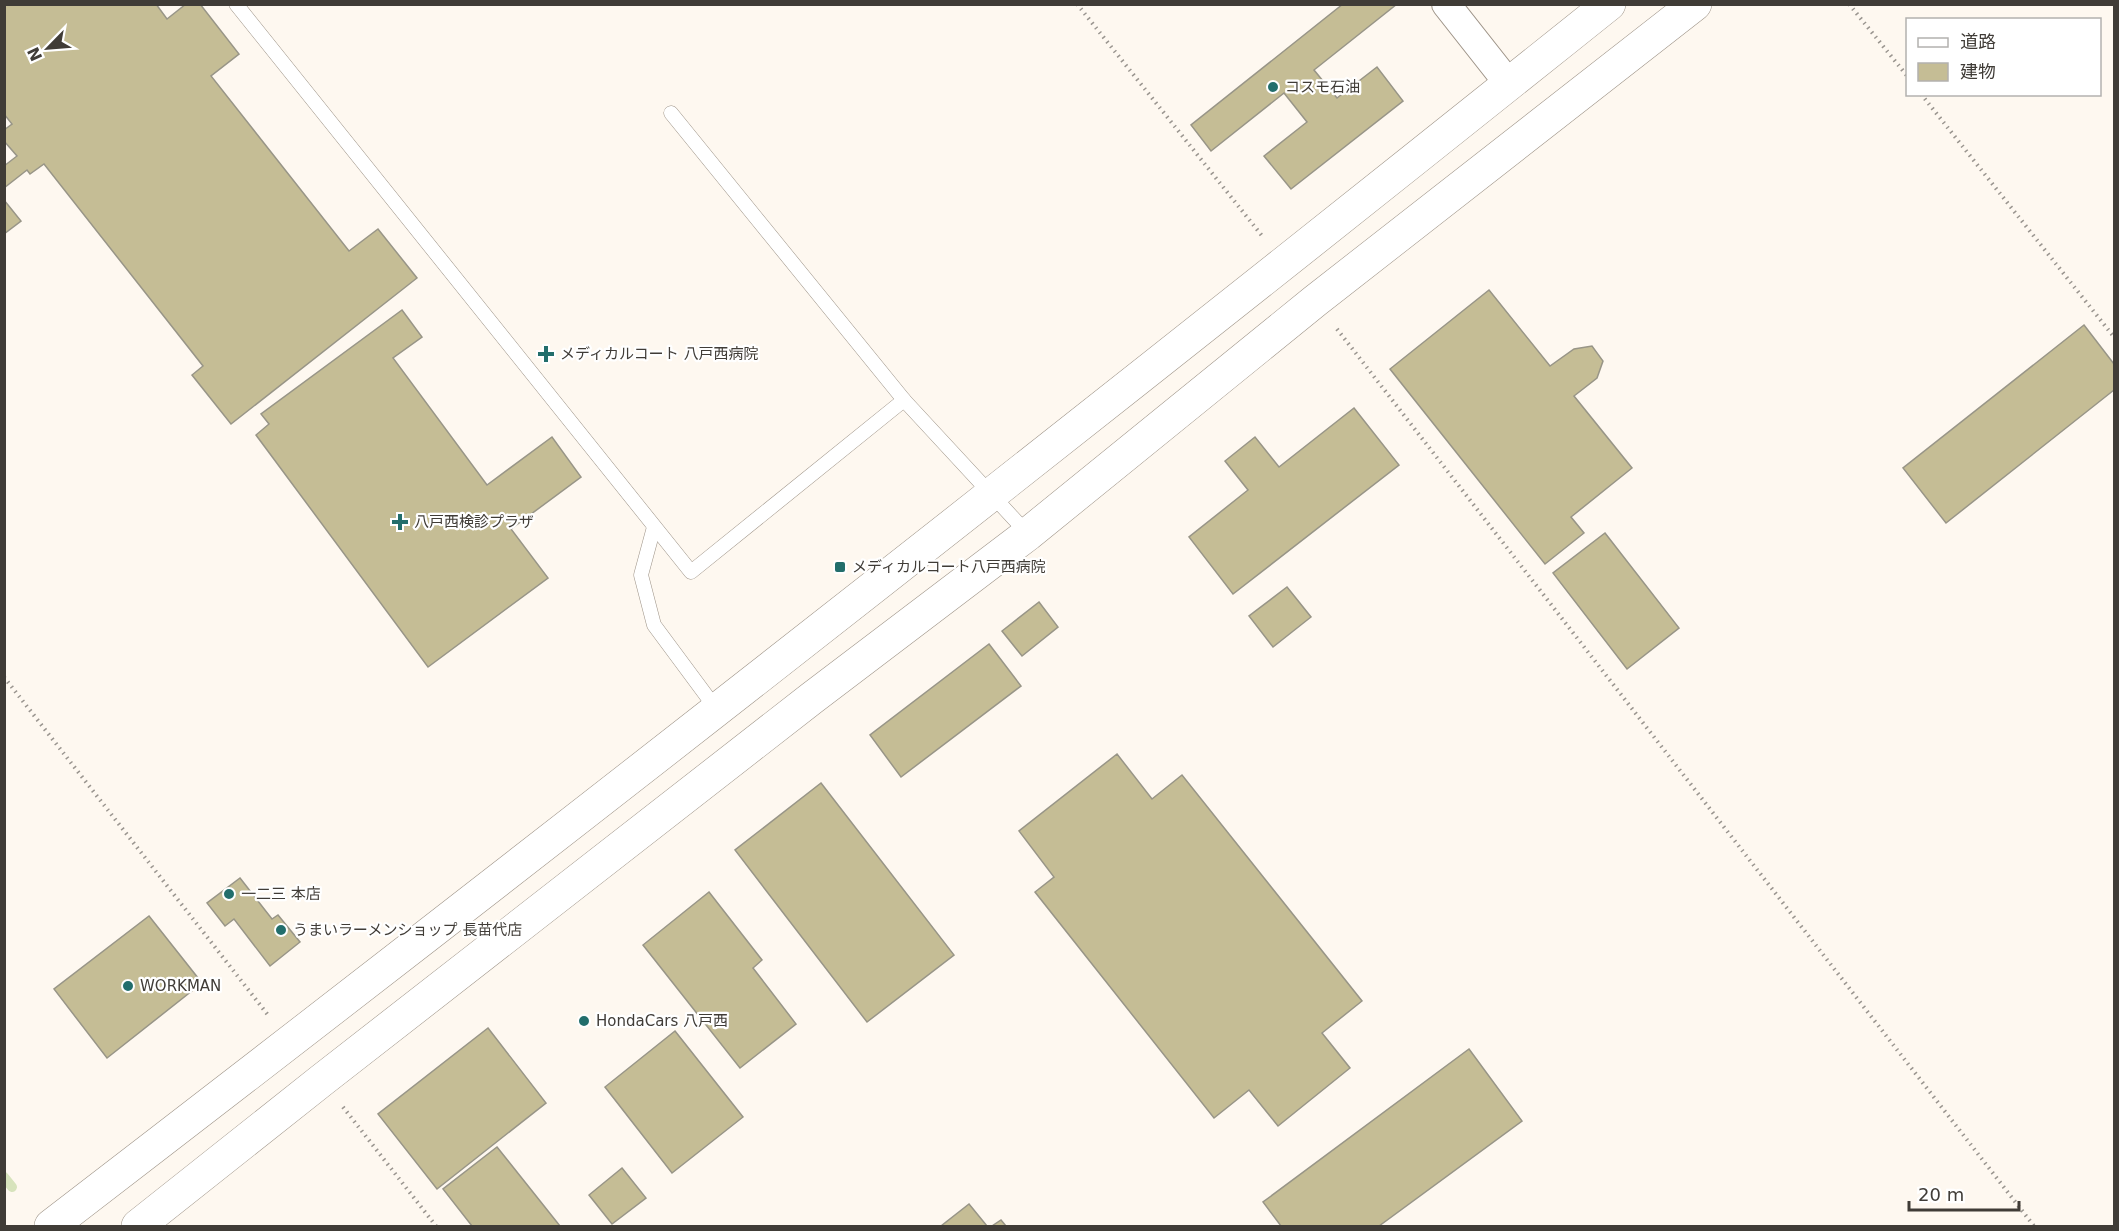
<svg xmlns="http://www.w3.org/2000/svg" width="2119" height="1231" viewBox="0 0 2119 1231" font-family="'DejaVu Sans','Noto Sans JP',sans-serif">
<rect width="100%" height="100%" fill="#fef8f0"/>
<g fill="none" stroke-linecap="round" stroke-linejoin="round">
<polyline stroke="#d7e3bc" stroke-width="10" points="4,1177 12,1187"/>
</g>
<g fill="#c5bd95" stroke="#989587" stroke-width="1.5">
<polygon points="4,4 156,4 167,19 186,4 200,4 239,54 211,76 349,251 378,229 417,278 231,424 192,375 203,366 44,164 30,174 27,170 4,188 4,166 17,156 4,141 4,130 12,124 4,114"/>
<polygon points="1343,4 1397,4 1314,70 1337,98 1377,67 1403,101 1291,189 1264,156 1307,122 1284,93 1211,151 1191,125"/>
<polygon points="4,200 21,221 4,234"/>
<polygon points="1489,290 1550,366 1574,349 1592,346 1603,361 1597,378 1574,396 1632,468 1571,517 1584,533 1545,564 1390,369"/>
<polygon points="402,310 422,337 393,358 487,485 552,437 581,477 511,529 548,578 428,667 256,435 269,424 261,414"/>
<polygon points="2084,325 2114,364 2114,390 1946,523 1903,468"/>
<polygon points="1354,408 1399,465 1233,594 1189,537 1248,490 1225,461 1255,437 1279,467"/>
<polygon points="1605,533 1679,628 1627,669 1553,573"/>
<polygon points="1287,587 1311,617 1273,647 1249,616"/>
<polygon points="1039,602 1058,627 1022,656 1002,631"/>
<polygon points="989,644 1021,686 901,777 870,735"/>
<polygon points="1117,754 1152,799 1182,775 1362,1001 1322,1033 1350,1068 1278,1126 1249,1090 1214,1118 1035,892 1054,877 1019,831"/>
<polygon points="821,783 954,955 867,1022 735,850"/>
<polygon points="240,878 272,919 278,915 300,942 270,966 234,919 225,926 207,903"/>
<polygon points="709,892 762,960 753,968 796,1024 740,1068 643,945"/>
<polygon points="149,916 202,983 107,1058 54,989"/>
<polygon points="488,1028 546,1103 437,1189 378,1114"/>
<polygon points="675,1031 743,1117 672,1173 605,1087"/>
<polygon points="1469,1049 1522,1121 1379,1226 1281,1226 1263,1202"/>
<polygon points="497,1147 560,1226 472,1226 443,1189"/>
<polygon points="622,1168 646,1198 612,1224 589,1195"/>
<polygon points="969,1204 987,1226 941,1226"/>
<polygon points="1001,1220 1006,1226 992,1226"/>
</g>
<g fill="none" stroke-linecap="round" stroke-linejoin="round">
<g stroke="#9e9488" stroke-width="15">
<g id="lane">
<polyline points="236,4 691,572 904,400"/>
<polyline points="671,113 904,400 1028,534"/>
<polyline points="654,527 641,575 654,625 717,710"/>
</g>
</g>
<g stroke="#9e9488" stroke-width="30">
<polyline id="street" points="1446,4 1509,84"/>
</g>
<g stroke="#9e9488" stroke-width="34">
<g id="secondary">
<path d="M51,1226C574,824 1093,417 1609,4"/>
<polyline points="138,1226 322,1080 812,698 1028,534 1315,301 1695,4"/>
</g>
</g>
<g stroke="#9a958f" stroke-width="4" stroke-dasharray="1.5 4.5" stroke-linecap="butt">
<polyline points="1077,4 1263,237"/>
<polyline points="1849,4 1908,77"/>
<polyline points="1921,94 2114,337"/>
<polyline points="1337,329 2034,1226"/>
<polyline points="4,677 268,1015"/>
<polyline points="343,1107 436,1226"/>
</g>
<use href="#lane" stroke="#fff" stroke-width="14"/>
<use href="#street" stroke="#fff" stroke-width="28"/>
<use href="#secondary" stroke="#fff" stroke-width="33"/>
</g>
<g fill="#226e6c" stroke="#fff" stroke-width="2">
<circle cx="1273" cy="87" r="6"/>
<path d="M543 345h6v6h6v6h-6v6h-6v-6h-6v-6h6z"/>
<path d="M397 513h6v6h6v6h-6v6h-6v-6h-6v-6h6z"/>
<rect x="834" y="561" width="12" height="12" rx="3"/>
<circle cx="229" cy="894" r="6"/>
<circle cx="281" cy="930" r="6"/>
<circle cx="128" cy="986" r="6"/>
<circle cx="584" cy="1021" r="6"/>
</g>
<g text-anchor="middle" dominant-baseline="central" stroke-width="4.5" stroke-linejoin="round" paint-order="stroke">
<g font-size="15" fill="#403c37" stroke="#fff" text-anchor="start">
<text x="1285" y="87">コスモ石油</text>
<text x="560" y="354">メディカルコート 八戸西病院</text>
<text x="414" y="522">八戸西検診プラザ</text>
<text x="852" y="567">メディカルコート八戸西病院</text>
<text x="241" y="894">一二三 本店</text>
<text x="293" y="930">うまいラーメンショップ 長苗代店</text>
<text x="140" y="986">WORKMAN</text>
<text x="596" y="1021">HondaCars 八戸西</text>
</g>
</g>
<rect width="2119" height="1231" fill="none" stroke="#403c37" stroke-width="12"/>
<rect x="1906" y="18" width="195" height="78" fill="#ffffff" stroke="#b3b1af" stroke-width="1.5"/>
<rect x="1918" y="38" width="30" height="9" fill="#ffffff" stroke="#b3b1af" stroke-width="1.5"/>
<text x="1960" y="48" font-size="18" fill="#403c37">道路</text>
<rect x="1918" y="63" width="30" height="18" fill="#c5bd95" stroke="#b3b1af" stroke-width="1.5"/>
<text x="1960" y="78" font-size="18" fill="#403c37">建物</text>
<g transform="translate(48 48) rotate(245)" stroke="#ffffff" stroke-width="4.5" paint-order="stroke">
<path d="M0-4.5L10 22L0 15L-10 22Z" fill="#403c37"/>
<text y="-9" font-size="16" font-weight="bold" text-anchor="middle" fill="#403c37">N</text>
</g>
<path d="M1909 1201v9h110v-9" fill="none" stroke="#403c37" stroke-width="3"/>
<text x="1918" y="1201" font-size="18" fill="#403c37" stroke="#ffffff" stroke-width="4.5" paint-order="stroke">20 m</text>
</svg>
